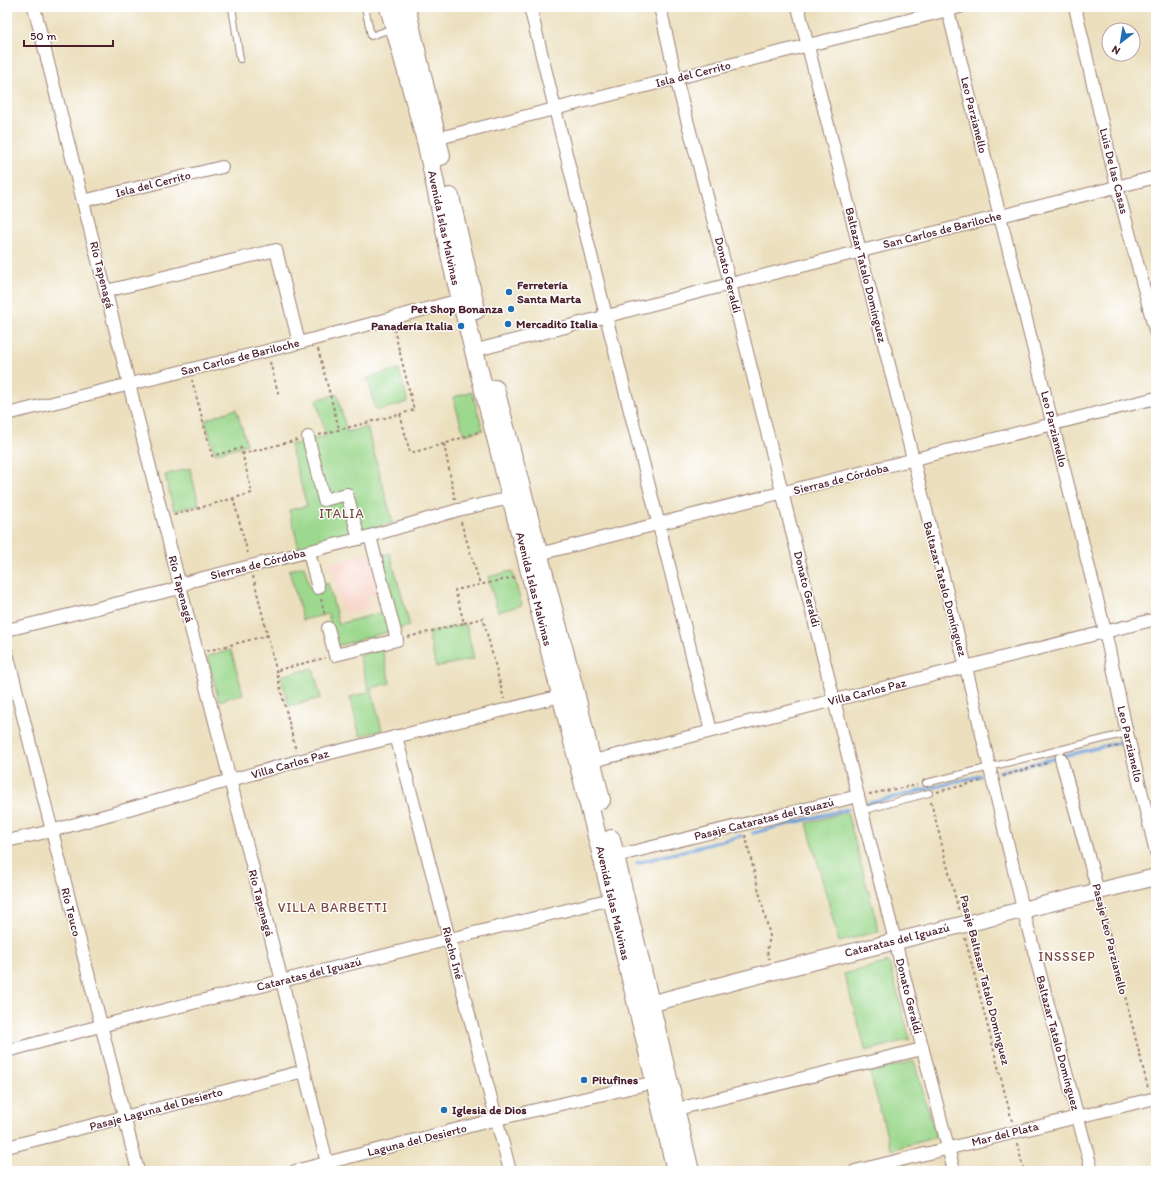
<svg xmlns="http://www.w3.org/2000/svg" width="1163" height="1178" viewBox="0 0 1163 1178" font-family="Itim,sans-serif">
<rect width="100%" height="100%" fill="#fff"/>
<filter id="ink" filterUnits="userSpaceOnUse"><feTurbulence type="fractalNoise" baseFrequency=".025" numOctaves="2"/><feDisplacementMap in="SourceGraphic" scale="8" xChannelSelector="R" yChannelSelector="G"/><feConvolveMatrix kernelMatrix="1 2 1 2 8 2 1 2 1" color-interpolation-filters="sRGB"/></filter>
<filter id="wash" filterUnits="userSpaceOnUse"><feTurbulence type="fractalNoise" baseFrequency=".012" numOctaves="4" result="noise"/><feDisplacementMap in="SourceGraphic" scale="16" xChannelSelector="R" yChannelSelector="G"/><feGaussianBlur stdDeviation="0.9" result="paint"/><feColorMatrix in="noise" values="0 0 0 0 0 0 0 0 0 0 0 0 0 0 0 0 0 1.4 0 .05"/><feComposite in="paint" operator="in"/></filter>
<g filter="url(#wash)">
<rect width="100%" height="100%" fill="#ebdfbd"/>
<polygon fill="#f7d1c6" points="369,553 379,593 367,596 370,608 344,614 330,563"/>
<g fill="#9cd88d" stroke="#737c5c">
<polygon points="399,369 408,402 376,411 367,378"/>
<polygon points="472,392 483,430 464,435 453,397"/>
<polygon points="337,394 347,432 367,427 393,523 299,548 289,510 307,506 290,445 326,436 316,400"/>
<polygon points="236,409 247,444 215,454 205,420"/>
<polygon points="190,468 199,505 174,511 165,475"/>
<polygon points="390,553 410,626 337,646 328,614 303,620 289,570 304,566 310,588 328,583 339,624 394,609 379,556"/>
<polygon points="512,571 522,605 498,612 488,577"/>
<polygon points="466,624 474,659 436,667 428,633"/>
<polygon points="382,649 390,683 371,688 382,730 360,736 350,697 369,692 359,655"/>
<polygon points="231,650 243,694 219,701 207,656"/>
<polygon points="313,668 321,698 289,706 281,676"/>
<polygon points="847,812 879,931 839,942 807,823"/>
<polygon points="889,962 910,1039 866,1051 844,974"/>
<polygon points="914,1061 936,1137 891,1150 870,1073"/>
</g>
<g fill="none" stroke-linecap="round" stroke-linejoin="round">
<g stroke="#6e9fd8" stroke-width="3.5">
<polyline points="999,772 1121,742"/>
<polyline points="867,804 980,776"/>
<polyline points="753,833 848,809"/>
<polyline points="637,863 741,836"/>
</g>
</g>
</g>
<g filter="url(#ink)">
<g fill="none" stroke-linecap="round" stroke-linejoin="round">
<g stroke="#9a7f74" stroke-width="8">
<g id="service">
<polyline points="232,7 240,59"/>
<polyline points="365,7 371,36 393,28"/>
<polyline points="926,783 1127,733"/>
<polyline points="861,811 929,793"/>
</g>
</g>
<g stroke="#9a7f74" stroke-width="14">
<g id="minor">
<polyline points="34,7 180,586 282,981 329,1171"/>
<polyline points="530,7 606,316 711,731"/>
<polyline points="660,7 676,78 730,284 858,796 954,1171"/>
<polyline points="798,7 966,667 1023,909 1092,1171"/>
<polyline points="947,7 1105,631 1127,733 1156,852"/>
<polyline points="1075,7 1117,187 1156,334"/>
<polyline points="431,140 960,7"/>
<polyline points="83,201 222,167"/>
<polyline points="106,291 276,250 299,343"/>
<polyline points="473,351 730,284 1156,177"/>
<polyline points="7,414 299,343 467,298"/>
<polyline points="308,437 324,500 347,494 359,539"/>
<polyline points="309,552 318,588"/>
<polyline points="531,556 1156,398"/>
<polyline points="328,628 335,655 397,640 370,536"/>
<polyline points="7,630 172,590 191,581 370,536 458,510 510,498"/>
<polyline points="7,653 138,1171"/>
<polyline points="396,736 510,1171"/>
<polyline points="1061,759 1098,891"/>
<polyline points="585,763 1156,619"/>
<polyline points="7,841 51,831 298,761 569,694"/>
<polyline points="608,858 858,796"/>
<polyline points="7,1051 100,1026 611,899"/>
<polyline points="669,1111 922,1049"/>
<polyline points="7,1147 304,1071"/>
<polyline points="295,1171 497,1119 655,1082"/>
<polyline points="855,1171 1156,1098"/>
</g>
</g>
<g stroke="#9a7f74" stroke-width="18">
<polyline id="tertiary" points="638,1007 771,972 1156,877"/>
</g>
<g stroke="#9a7f74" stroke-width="20">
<g id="secondary">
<polyline points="389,7 426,141 453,268 603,860 676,1171"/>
<polyline points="406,7 441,156"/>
<polyline points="450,197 476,310"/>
<polyline points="495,389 575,692 601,800"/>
<polyline points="611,839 690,1171"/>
</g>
</g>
<g stroke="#9a7f74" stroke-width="2" stroke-dasharray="3 3" stroke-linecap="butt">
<polyline points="394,329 414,410 400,414"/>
<polyline points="318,349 339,429"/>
<polyline points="270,362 279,396"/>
<polyline points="319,435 400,414 410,453 444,444 481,431"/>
<polyline points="444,444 455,500"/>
<polyline points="242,454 297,440"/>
<polyline points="233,498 248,554"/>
<polyline points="174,515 252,493 241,448 212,456 192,380"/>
<polyline points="461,522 480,584"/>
<polyline points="253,576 296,751"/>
<polyline points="321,599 325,616"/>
<polyline points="464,623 483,618 504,699"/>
<polyline points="408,637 464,623 455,590 516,577"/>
<polyline points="207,651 269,635"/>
<polyline points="278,670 325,658"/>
<polyline points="1109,748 1118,746"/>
<polyline points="1003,776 1047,763"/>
<polyline points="937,792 981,781"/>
<polyline points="869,794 917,785"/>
<polyline points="931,802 959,912"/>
<polyline points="745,835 770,936 767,951 769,959"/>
<polyline points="1102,904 1148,1088"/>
<polyline points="965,938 1012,1121"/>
<polyline points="1153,1110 1156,1120"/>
<polyline points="1017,1143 1024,1171"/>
</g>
<use href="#service" stroke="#fff" stroke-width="6"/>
<use href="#minor" stroke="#fff" stroke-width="12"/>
<use href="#tertiary" stroke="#fff" stroke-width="16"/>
<use href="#secondary" stroke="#fff" stroke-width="18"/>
</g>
</g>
<g fill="#1f6fb2" stroke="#fff" stroke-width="1.5">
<circle cx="509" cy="292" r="4"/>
<circle cx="511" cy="309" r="4"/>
<circle cx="508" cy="324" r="4"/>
<circle cx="461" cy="326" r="4"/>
<circle cx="584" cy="1080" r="4"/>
<circle cx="444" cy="1110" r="4"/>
</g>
<g text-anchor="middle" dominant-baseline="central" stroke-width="3" stroke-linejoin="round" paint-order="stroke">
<g font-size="12" fill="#4a1f2b" stroke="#fff">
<text transform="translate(693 74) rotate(-14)">Isla del Cerrito</text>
<text transform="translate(974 115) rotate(76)">Leo Parzianello</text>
<text transform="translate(1114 171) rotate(76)">Luis De las Casas</text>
<text transform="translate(153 184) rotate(-14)">Isla del Cerrito</text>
<text transform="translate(444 228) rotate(78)">Avenida Islas Malvinas</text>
<text transform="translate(942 230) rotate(-14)">San Carlos de Bariloche</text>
<text transform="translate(102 275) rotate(76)">Río Tapenagá</text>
<text transform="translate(728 275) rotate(76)">Donato Geraldi</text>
<text transform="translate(866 275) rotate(76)">Baltazar Tatalo Domínguez</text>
<text transform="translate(240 357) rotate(-14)">San Carlos de Bariloche</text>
<text transform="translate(1054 429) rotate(76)">Leo Parzianello</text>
<text transform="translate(841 479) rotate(-14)">Sierras de Córdoba</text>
<text transform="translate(258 564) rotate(-14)">Sierras de Córdoba</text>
<text transform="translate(181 589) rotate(75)">Río Tapenagá</text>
<text transform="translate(534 589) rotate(76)">Avenida Islas Malvinas</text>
<text transform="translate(807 589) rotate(76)">Donato Geraldi</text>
<text transform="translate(945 589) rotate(75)">Baltazar Tatalo Domínguez</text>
<text transform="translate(867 692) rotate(-14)">Villa Carlos Paz</text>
<text transform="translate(1130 744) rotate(77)">Leo Parzianello</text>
<text transform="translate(290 764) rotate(-16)">Villa Carlos Paz</text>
<text transform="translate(764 819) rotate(-14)">Pasaje Cataratas del Iguazú</text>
<text transform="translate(261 903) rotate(75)">Río Tapenagá</text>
<text transform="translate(613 903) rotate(77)">Avenida Islas Malvinas</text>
<text transform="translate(71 912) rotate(76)">Río Teuco</text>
<text transform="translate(1110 939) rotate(76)">Pasaje Leo Parzianello</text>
<text transform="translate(897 940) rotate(-14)">Cataratas del Iguazú</text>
<text transform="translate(453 953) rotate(75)">Riacho Iné</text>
<text transform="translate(309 974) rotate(-14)">Cataratas del Iguazú</text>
<text transform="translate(985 980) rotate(76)">Pasaje Baltasar Tatalo Domínguez</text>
<text transform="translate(909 996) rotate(76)">Donato Geraldi</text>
<text transform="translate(1058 1043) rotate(75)">Baltazar Tatalo Domínguez</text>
<text transform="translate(156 1109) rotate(-15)">Pasaje Laguna del Desierto</text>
<text transform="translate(1005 1134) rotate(-14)">Mar del Plata</text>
<text transform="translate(417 1140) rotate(-14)">Laguna del Desierto</text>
</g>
<g font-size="12" font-weight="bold" fill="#4a1f2b" stroke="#fff" text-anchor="start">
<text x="517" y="285">Ferretería<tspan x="517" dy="14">Santa Marta</tspan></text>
<text x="503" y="309" text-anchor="end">Pet Shop Bonanza</text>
<text x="516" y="324">Mercadito Italia</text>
<text x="453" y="326" text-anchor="end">Panadería Italia</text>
<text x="592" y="1080">Pitufines</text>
<text x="452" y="1110">Iglesia de Dios</text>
</g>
<g font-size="13" letter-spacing="1" fill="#7a483f" stroke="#fff">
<text x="342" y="513">ITALIA</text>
<text x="333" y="907">VILLA BARBETTI</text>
<text x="1067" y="956">INSSSEP</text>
</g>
</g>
<rect width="1163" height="1178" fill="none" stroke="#fff" stroke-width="24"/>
<g transform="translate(1121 42) rotate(211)"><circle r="19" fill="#ffffff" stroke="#b7a5aa"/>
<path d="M0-3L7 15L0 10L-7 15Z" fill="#1f6fb2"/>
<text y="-6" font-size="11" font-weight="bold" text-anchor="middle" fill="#4a1f2b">N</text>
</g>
<path d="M24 40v6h89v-6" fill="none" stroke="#4a1f2b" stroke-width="2"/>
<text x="30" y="40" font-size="12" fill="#4a1f2b" stroke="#ffffff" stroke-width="3" paint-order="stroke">50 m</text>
</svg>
